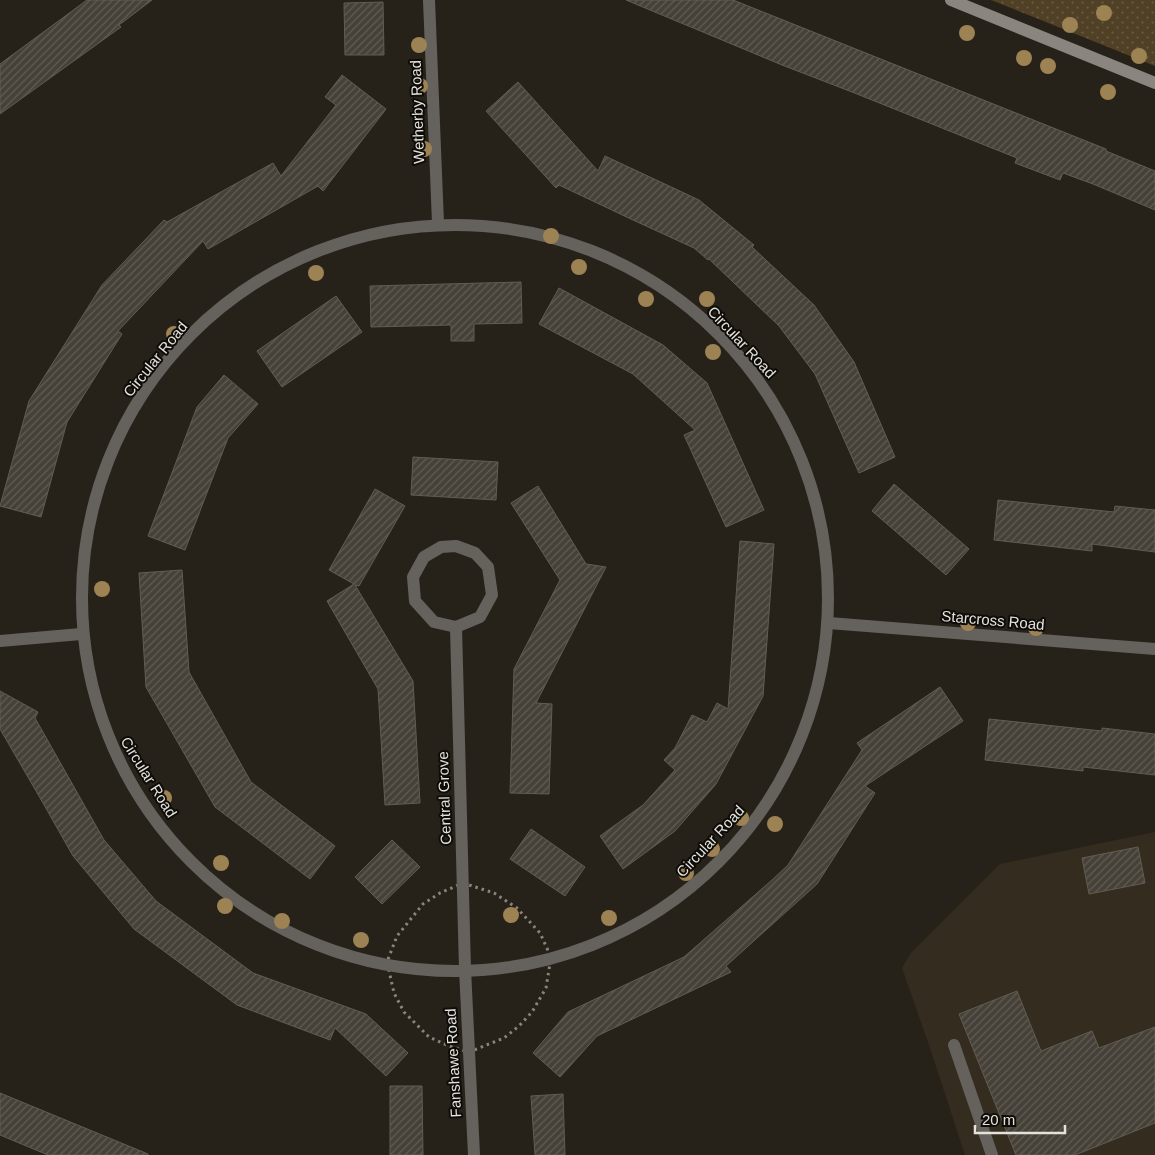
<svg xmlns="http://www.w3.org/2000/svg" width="1155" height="1155" viewBox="0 0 1155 1155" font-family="Helvetica,sans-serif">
<defs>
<pattern id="grass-dots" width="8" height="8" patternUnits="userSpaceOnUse" patternTransform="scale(1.25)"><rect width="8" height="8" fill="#504025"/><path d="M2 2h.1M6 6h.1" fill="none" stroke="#695b44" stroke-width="1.8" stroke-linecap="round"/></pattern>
<pattern id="building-hatch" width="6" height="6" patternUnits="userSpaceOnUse" patternTransform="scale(1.25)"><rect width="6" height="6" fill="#464138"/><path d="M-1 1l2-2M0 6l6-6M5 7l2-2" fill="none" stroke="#615c54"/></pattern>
</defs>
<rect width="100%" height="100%" fill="#272219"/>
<polygon fill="#342c1e" points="1155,832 1155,1155 965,1155 931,1051 902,968 911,953 1000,864"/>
<polygon fill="url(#grass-dots)" points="991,0 1155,0 1155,66"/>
<g fill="url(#building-hatch)" stroke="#625c52">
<polygon points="87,0 152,0 119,25 121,27 0,114 0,64"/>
<polygon points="626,0 733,0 1106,149 1106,151 1155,171 1155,210 1093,184 1063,173 1060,180 1015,163 1017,158 852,92 782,65"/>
<polygon points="383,2 384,55 345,55 344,3"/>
<polygon points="342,75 386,109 323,191 318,186 208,249 203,241 118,331 122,334 67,422 41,517 0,506 29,401 102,285 164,220 167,222 273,163 281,176 336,105 325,97"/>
<polygon points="518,82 598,171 605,156 699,200 754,245 752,247 814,305 854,362 895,457 859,473 815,374 779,326 709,259 708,260 694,248 633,220 559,185 556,188 486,111"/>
<polygon points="521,282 522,323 474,324 474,341 451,341 451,325 371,327 370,286"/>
<polygon points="559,288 663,345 707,383 764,510 726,527 684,435 695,430 633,374 539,324"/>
<polygon points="336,296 362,332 282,387 257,351"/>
<polygon points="224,375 258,404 228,438 185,550 148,536 197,407"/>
<polygon points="413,457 498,462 496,500 411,495"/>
<polygon points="894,484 969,549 946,575 872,511"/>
<polygon points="538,486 586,564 606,567 536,703 552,704 549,794 510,793 514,669 560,580 511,503"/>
<polygon points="375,489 405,506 359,586 355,585 413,681 420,803 385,805 378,689 327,601 354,584 329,570"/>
<polygon points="998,500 1114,512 1115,506 1155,510 1155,552 1092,544 1092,551 994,540"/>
<polygon points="740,541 774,544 763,696 716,784 675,831 623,869 600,836 643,805 675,770 664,760 675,748 692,715 707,722 717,703 728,709"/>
<polygon points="182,570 189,672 251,782 335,846 310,879 215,807 146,687 139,573"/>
<polygon points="940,687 963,721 865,786 875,793 817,884 726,966 731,972 597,1036 560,1077 533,1053 568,1012 684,957 772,880 788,865 862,750 857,743"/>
<polygon points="0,691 38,712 35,718 104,840 156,901 253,973 366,1014 408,1053 386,1076 335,1028 330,1040 237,1005 134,929 73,856 43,803 0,729"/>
<polygon points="989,719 1102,731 1102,728 1155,734 1155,775 1083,767 1083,771 985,760"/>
<polygon points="531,829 585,867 565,896 510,859"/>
<polygon points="392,840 420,867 382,904 355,877"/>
<polygon points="1138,847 1145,883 1089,894 1082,858"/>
<polygon points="1017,991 1041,1051 1092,1031 1099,1048 1155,1027 1155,1123 1075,1155 1016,1155 959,1014"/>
<polygon points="390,1086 422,1086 423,1155 390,1155"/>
<polygon points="0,1093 148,1154 148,1155 48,1155 0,1135"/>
<polygon points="563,1094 565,1155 535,1155 531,1096"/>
</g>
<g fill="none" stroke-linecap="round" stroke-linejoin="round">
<polygon stroke="#89857d" stroke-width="3" stroke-dasharray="2.5 4" stroke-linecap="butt" points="463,883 494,893 517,908 540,933 551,957 546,988 532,1012 519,1026 504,1038 469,1052 449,1046 429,1037 404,1012 394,993 387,962 397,936 423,904 440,893"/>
<polyline stroke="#65625e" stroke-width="12" points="954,1045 992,1155"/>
<g stroke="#65625e" stroke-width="12">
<polyline points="429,0 438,223"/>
<circle cx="455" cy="598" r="373"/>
<polyline points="829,623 1155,649"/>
<polyline points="456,627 480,617 492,595 488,567 475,553 456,546 441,547 424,557 413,577 415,601 434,622 456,627 465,969 474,1155"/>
<polyline points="0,641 81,634"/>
</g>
<polyline stroke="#8a867f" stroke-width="12" points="951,0 1155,83"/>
</g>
<g fill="#9d8254">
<circle cx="1104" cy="13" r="8"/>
<circle cx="1070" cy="25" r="8"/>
<circle cx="967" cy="33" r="8"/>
<circle cx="419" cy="45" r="8"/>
<circle cx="1139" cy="56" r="8"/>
<circle cx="1024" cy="58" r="8"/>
<circle cx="1048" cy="66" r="8"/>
<circle cx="420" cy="86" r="8"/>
<circle cx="1108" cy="92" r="8"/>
<circle cx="424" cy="149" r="8"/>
<circle cx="551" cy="236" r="8"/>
<circle cx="579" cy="267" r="8"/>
<circle cx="316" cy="273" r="8"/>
<circle cx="646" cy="299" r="8"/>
<circle cx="707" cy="299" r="8"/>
<circle cx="174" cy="334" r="8"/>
<circle cx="713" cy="352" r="8"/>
<circle cx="102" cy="589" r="8"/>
<circle cx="968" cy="623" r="8"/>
<circle cx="1036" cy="628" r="8"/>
<circle cx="164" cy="798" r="8"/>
<circle cx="741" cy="818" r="8"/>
<circle cx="775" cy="824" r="8"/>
<circle cx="712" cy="849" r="8"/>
<circle cx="221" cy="863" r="8"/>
<circle cx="686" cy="873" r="8"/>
<circle cx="225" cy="906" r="8"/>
<circle cx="511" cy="915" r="8"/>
<circle cx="609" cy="918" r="8"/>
<circle cx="282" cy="921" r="8"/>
<circle cx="361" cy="940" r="8"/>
</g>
<g text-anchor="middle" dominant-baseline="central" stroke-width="4" stroke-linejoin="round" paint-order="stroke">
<g font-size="15" fill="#e5e2dc" stroke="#0e0c08">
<text transform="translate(417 112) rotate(-92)">Wetherby Road</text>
<text transform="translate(742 342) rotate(47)">Circular Road</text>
<text transform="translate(155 359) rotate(-51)">Circular Road</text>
<text transform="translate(993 620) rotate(5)">Starcross Road</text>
<text transform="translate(149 777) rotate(58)">Circular Road</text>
<text transform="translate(444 798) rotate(-92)">Central Grove</text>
<text transform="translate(710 841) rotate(-47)">Circular Road</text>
<text transform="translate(453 1063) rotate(-93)">Fanshawe Road</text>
</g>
</g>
<path d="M975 1125v8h90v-8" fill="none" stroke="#e5e2dc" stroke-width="2.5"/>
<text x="982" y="1125" font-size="15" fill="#e5e2dc" stroke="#0e0c08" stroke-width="4" paint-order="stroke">20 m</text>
</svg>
